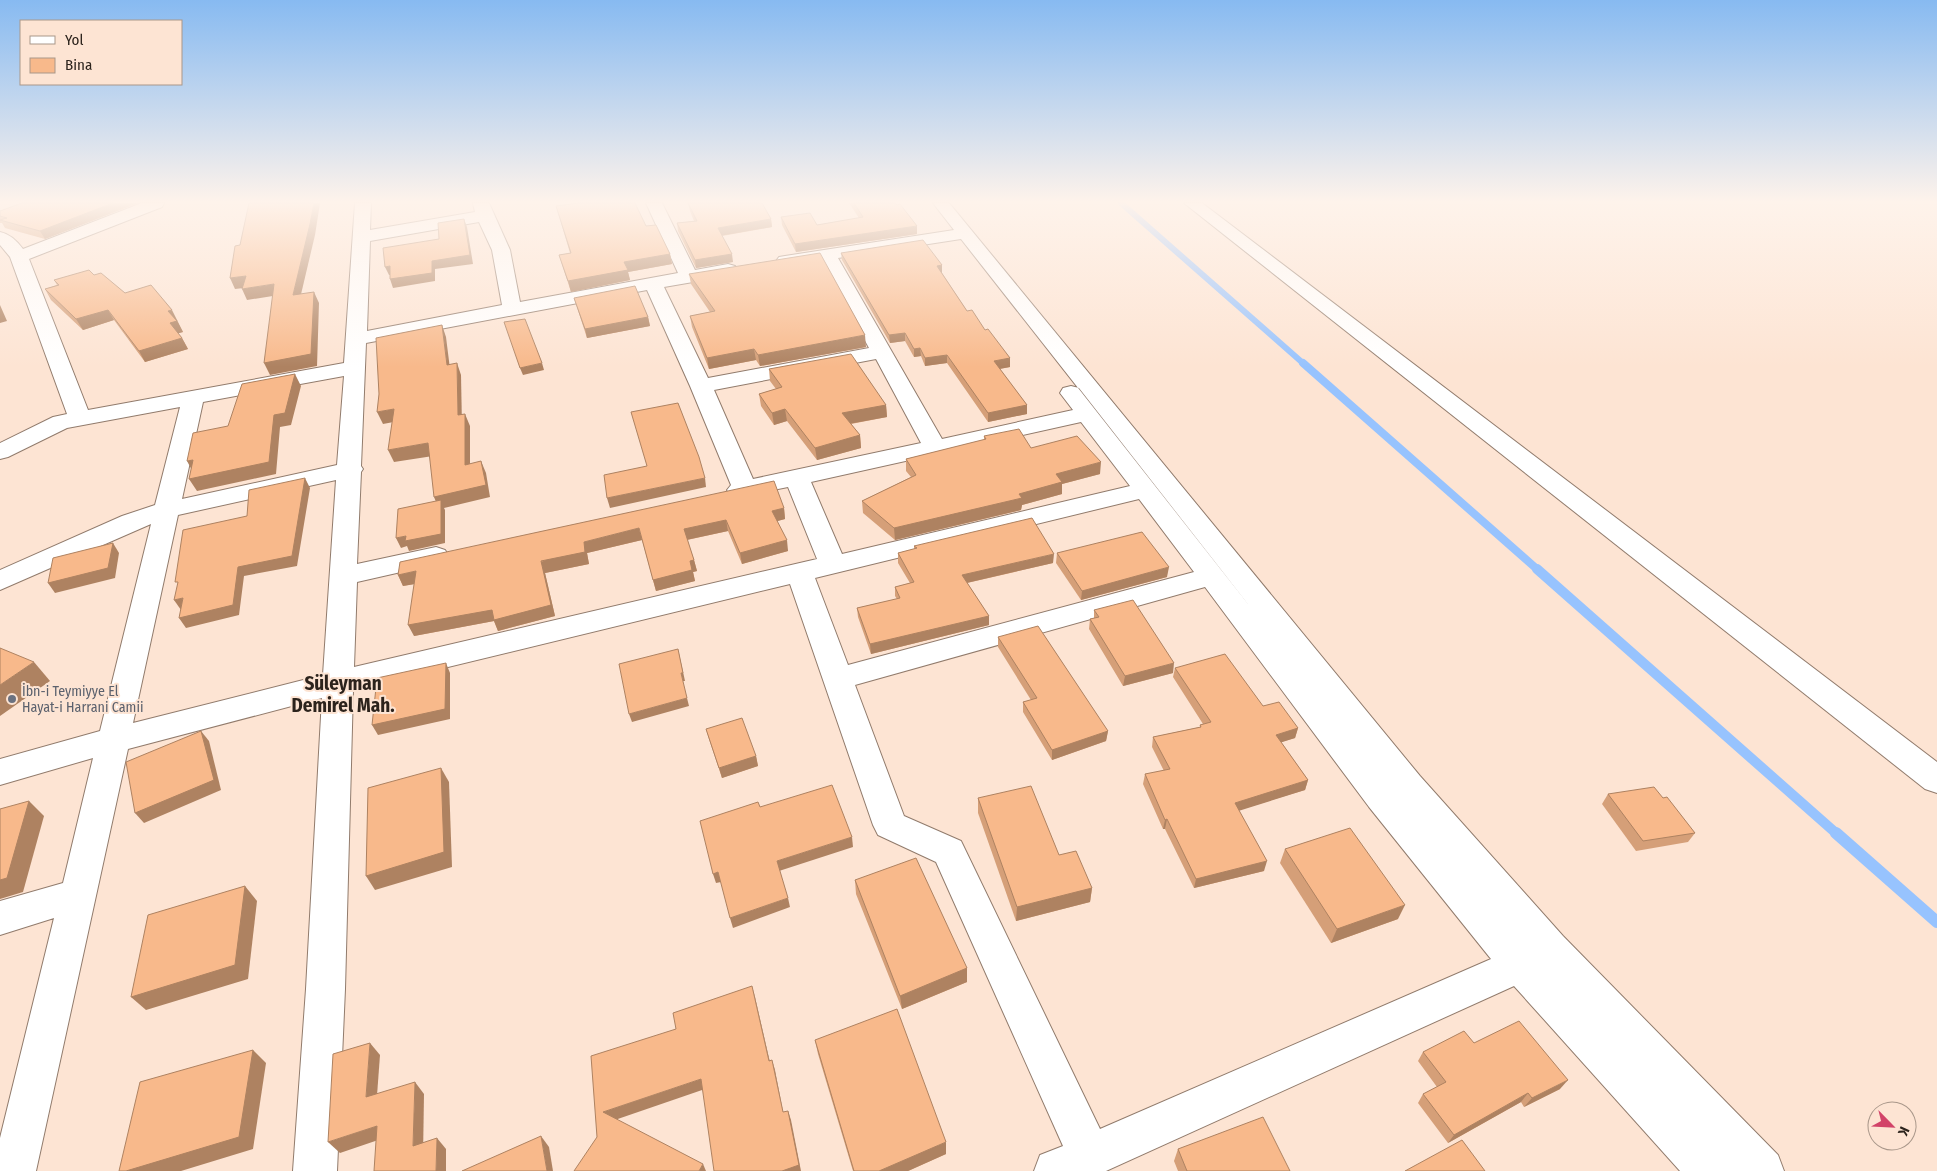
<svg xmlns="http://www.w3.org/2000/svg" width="1937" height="1171" viewBox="0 0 1937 1171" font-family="'Fira Sans Condensed',sans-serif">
<rect width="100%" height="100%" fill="#fde4d3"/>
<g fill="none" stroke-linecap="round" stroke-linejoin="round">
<polyline stroke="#97c3fe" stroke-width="6" points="1121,203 1304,364"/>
<polyline stroke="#97c3fe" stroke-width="8" points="1303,363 1538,570"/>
<polyline stroke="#97c3fe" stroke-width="10" points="1537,569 1837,834"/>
<polyline stroke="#97c3fe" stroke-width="12" points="1836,833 1937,922"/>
<g stroke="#917b6c" stroke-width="2">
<g id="street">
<path d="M142,203H164L162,207L29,259L88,410L344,363L355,203H371L370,230L475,212L473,203H489L510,250L520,302L678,273L646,203H662L695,270L728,264L735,266L737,270L735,274L728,276L664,287L708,378L869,348L822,261L785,266L779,265L776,261L779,257L785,256L954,230L933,203H949L1420,776L1563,936L1778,1155L1784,1171H1680L1514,986L1106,1171H1034L1040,1155L1063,1146L936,862L878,835L873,825L790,584L353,690L345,989L337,1171H293L306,989L322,698L128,749L36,1171H0V1138L54,918L0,935V901L63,883L93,758L0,785V759L100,731L151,524L0,590V570L122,516L155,505L180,407L67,428L8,457L0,459V443L53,417L67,414L10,257L0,245V232C10,234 17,241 23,249ZM479,222L492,250L502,305L367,331L370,241ZM961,239L1255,613L1079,388L1071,386L1063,388L1060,393L1073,410L942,439L838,258ZM647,290L690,386L731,485L727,490L730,495L739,497L788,487L817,559L354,667L357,582L445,562L449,556L445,550L436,547L357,564L361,472L363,469L361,466L366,343ZM876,359L921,443L753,479L714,390ZM344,376L337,465L182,499L203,402ZM1081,422L1130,486L842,554L811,482ZM336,480L323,675L133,723L178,515ZM1139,499L1194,572L848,665L815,578ZM1205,587L1369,807L1491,959L1100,1129L961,841L904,816L855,685Z"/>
<polygon points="1184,203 1202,203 1937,762 1937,793 1925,789"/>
</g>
</g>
<use href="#street" fill="#fff" fill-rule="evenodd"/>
</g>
<g fill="#d59f78">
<polygon points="22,203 138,203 45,239 5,228 2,223 0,223 0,211"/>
<polygon points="688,203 771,219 772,227 722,236 733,262 696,268 678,231 677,223 694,221 690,211"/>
<polygon points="849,203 895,203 917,234 796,252 782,225 781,217 817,225 859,218"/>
<polygon points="556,206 646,226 670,254 672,264 628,272 630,280 571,292 559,255 570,253"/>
<polygon points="841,253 942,265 942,273 967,311 985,330 1010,358 1010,367 999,369 1027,405 1027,414 988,422 947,363 925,366 921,356 914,357 905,341 890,343 842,260"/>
<polygon points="689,274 866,347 760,366 756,360 709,369 692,327 690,316 710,312 691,284"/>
<polygon points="94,275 125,293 178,321 177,321 183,332 178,333 182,338 188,349 145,362 114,320 83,330 51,300 45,289 57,285 54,280"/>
<polygon points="574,298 648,317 650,326 587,338"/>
<polygon points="769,369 886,405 887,417 851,424 860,435 861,448 817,460 787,421 774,425 761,406 759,394 776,389 770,381"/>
<polygon points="984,436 1031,448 1100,474 1062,484 1062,494 1022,505 1021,510 895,540 863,513 862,501 911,477 906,471 906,459 984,440"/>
<polygon points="784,508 785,519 777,521 788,551 742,564 728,531 687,540 694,560 697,571 693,572 695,581 656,591 642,540 587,553 589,564 545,573 555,616 498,631 494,621 414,636 414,584 403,586 398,575"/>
<polygon points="914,546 1053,563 967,583 989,616 989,625 871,654 858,617 857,608 897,599 895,596 895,587 910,583 898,563 898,553 914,549"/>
<polygon points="1057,553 1167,577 1081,600 1056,563"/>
<polygon points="1094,610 1173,673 1123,686 1089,629 1090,619 1094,618"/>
<polygon points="998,637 1108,731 1106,741 1052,760 1023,712 1023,702 1031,700 998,647"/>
<polygon points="1175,668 1263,706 1298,728 1295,738 1281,742 1308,780 1305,790 1239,810 1264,871 1194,888 1165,829 1163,829 1143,784 1145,774 1164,771 1152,747 1153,737 1200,727 1200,725 1203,724 1173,677"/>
<polygon points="706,729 756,756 758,766 722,778 709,739"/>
<polygon points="1608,794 1663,798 1695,833 1688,842 1636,851 1602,804"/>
<polygon points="978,798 1059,855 1092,888 1090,902 1016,921 978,813"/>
<polygon points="1285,849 1398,919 1331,943 1280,863"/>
<polygon points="855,880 967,968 967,982 902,1009 856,894"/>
<polygon points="815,1040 946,1154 908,1171 853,1171 818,1054"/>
<polygon points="1474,1043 1560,1089 1524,1107 1521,1102 1448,1143 1418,1103 1423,1094 1437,1087 1418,1061 1423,1052"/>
<polygon points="1178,1149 1290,1171 1178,1171 1174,1161"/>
</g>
<g fill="#ae8261">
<polygon points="113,203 138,203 45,239 40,231"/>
<polygon points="314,203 320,203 315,235 298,307 293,295"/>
<polygon points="464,219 467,227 473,264 435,269 435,281 393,288 390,279 432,261"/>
<polygon points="771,219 772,227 719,236 718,228"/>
<polygon points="917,226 917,234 796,252 795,244"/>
<polygon points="670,254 672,264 628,272 630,280 571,292 568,281 624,262"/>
<polygon points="732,254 733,262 696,268 695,260"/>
<polygon points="942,265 942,273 937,273 937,266"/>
<polygon points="390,266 394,275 389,275 385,267"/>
<polygon points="246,276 252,287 235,289 230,278"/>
<polygon points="274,284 279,295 247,300 242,289"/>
<polygon points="314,292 319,303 317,366 270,375 264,363"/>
<polygon points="0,305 7,321 0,323"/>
<polygon points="108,310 114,320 83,330 76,319"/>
<polygon points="172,310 183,332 176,334 170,323 168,311"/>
<polygon points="648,317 650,326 587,338 585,329"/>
<polygon points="442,325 446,337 451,377 447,365"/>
<polygon points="905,333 905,341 890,343 889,335"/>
<polygon points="865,335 866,347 760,366 758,355"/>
<polygon points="182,338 188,349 145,362 139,351"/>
<polygon points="920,348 921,356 914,357 914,349"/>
<polygon points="754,349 756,360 709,369 707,358"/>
<polygon points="947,355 947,363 925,366 925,358"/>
<polygon points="1010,358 1010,367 994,370 994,361"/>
<polygon points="457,363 461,375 462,427 458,415"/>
<polygon points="542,363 544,370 523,375 520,368"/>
<polygon points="295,374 301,386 291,425 280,427 276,474 197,491 189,479 274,415"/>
<polygon points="886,405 887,417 843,425 842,413"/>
<polygon points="1027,405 1027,414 988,422 988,413"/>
<polygon points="394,409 399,421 383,424 377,412"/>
<polygon points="785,409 787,421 774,425 772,413"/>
<polygon points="465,414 470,426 470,477 465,465"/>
<polygon points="860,435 861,448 817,460 815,448"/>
<polygon points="428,443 433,456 394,462 388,450"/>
<polygon points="193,460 194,474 187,461"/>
<polygon points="481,461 486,473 490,497 444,508 445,510 445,543 409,551 407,546 401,548 396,538 406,536 439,509 434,497"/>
<polygon points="1101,462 1100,474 1062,484 1062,494 1022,505 1021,510 895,540 894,528 1019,494 1056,474"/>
<polygon points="305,478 310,488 297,566 244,576 239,615 186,628 179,618 238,567"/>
<polygon points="705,478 706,487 610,508 607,498"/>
<polygon points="784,508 785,519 774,522 772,511"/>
<polygon points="726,520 728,531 686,540 684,529"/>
<polygon points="639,528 642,540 587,553 589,564 545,573 555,616 498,631 494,621 414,636 408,625 584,542"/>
<polygon points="787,540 788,551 742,564 740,553"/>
<polygon points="113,543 119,553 115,578 55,593 48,583"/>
<polygon points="1054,554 1053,563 962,584 962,575"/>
<polygon points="694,560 697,571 693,572 695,581 656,591 653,580 690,561"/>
<polygon points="1169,567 1167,577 1081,600 1082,591"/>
<polygon points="416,571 421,583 403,586 398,575"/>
<polygon points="183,598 181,610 174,600"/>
<polygon points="989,616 989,625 871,654 870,644"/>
<polygon points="678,649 685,681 683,681 681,673"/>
<polygon points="34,662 50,681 0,716 0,685"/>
<polygon points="446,663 450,673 450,719 378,735 372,725"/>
<polygon points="1174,663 1173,673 1123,686 1125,676"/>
<polygon points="687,698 689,706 632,722 629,714"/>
<polygon points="1298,728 1295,738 1273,745 1276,735"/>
<polygon points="201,731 209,741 221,790 144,823 135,813"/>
<polygon points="1108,731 1106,741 1052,760 1052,750"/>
<polygon points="756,756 758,766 722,778 719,768"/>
<polygon points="441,768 449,782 452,867 375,890 366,876"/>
<polygon points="1308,780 1305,790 1232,813 1235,803"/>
<polygon points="29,801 44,816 23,892 0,899 0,880"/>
<polygon points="1167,819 1165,829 1163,829 1165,820"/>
<polygon points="852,837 853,847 779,871 777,861"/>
<polygon points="1267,861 1264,871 1194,888 1196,879"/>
<polygon points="718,872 721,882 716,883 713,874"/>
<polygon points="245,886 257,901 248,979 146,1010 131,997"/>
<polygon points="1092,888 1090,902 1016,921 1017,907"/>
<polygon points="788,898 790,907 733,928 730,918"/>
<polygon points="1405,905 1398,919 1331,943 1337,929"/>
<polygon points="967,968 967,982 902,1009 900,996"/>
<polygon points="752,986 755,997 772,1071 769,1061"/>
<polygon points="370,1043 380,1055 376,1109 366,1097"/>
<polygon points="253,1050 266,1063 253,1149 181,1171 126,1171"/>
<polygon points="772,1060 775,1070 785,1122 783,1112"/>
<polygon points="701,1079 705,1089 609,1122 603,1112"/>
<polygon points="1568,1080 1560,1089 1524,1107 1532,1098"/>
<polygon points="415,1082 424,1094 423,1157 413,1146"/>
<polygon points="1528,1093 1521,1102 1448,1143 1454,1135"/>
<polygon points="788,1111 791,1120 801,1171 782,1171"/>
<polygon points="377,1126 387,1137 340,1153 328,1142"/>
<polygon points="541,1136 549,1147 553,1171 547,1171"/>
<polygon points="437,1138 446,1149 446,1171 436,1171"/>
<polygon points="946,1142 946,1154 908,1171 879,1171"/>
<polygon points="703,1164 706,1171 699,1171"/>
</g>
<g fill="#f8b98b" stroke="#ae8261">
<polygon points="22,203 113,203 40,231 0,220 7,218 0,216 0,211"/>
<polygon points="249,203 314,203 310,224 293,295 314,292 311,354 264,363 274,284 242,289 246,276 230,278 235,246 240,245"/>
<polygon points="579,203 635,203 646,226 656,225 670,254 624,262 628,270 568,281 559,255 571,253 556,206"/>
<polygon points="688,203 762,203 771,219 718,228 732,254 695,260 677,223 697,221"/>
<polygon points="854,203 895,203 897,205 900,204 917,226 795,244 781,217 810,213 817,225 863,217"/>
<polygon points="464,219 470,255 432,261 432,273 390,279 390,266 385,267 383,248 439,239 438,223"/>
<polygon points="923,240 942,265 937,266 967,311 972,310 985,330 988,329 1010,358 994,361 1027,405 988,413 947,355 925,358 920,348 914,349 905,333 889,335 841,253"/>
<polygon points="820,253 865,335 758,355 754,349 707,358 690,316 715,311 689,274"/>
<polygon points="89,270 94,275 101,273 125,293 151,285 172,310 168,311 177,321 170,323 182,338 139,351 108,310 76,319 45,289 59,285 54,280"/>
<polygon points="635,286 648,317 585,329 574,298"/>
<polygon points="525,319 542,363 520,368 504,322"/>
<polygon points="442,325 447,365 457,363 458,415 465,414 465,465 481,461 486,485 434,497 428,443 388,450 394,409 377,412 379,394 376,338"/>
<polygon points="851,354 886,405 842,413 860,435 815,448 785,409 772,413 759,394 782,387 769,369"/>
<polygon points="295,374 285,413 274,415 269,462 189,479 193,460 187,461 193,433 228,426 242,384"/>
<polygon points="678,403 699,457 705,478 607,498 604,475 647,466 631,412"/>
<polygon points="1019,429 1031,448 1077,436 1101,462 1056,474 1062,482 1019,494 1022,498 894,528 862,501 916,475 906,459 986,439 984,436"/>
<polygon points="305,478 292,556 238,567 233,605 179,618 183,598 174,600 178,582 175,582 183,530 247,516 249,490"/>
<polygon points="774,481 784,508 772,511 787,540 740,553 726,520 684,529 694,560 690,561 692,570 653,580 639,528 584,542 585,552 541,561 551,605 494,620 492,610 408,625 416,571 398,575 400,562"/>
<polygon points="441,500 441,534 405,541 406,536 396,538 398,509"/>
<polygon points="1032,518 1054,554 962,575 989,616 870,644 857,608 900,598 895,587 914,582 898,553 917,548 914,546"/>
<polygon points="1142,532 1169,567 1082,591 1057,553"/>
<polygon points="113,543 108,568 48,583 53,558"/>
<polygon points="1133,600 1174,663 1125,676 1090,619 1099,617 1094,610"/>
<polygon points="1038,626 1108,731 1052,750 1023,702 1037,698 998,637"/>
<polygon points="0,648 34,662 0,685"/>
<polygon points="678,649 683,673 681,673 687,698 629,714 619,664"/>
<polygon points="1225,654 1263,706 1279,702 1298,728 1276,735 1308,780 1235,803 1267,861 1196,879 1167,819 1165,820 1145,774 1170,769 1153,737 1201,727 1200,725 1211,722 1175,668"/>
<polygon points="446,663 445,709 372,725 377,678"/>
<polygon points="742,718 756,756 719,768 706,729"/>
<polygon points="201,731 214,780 135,813 126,762"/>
<polygon points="441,768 444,852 366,876 368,788"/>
<polygon points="832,785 852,837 777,861 788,898 730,918 718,872 713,874 700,821 758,802 760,807"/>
<polygon points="1031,786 1059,855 1076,851 1092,888 1017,907 978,798"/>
<polygon points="1654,787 1663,798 1667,797 1695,833 1643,841 1608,794"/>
<polygon points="29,801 7,878 0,880 0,809"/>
<polygon points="1350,828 1405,905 1337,929 1285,849"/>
<polygon points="916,858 967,968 900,996 855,880"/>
<polygon points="245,886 235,965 131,997 148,915"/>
<polygon points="752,986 769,1061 772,1060 783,1112 788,1111 799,1165 782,1171 714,1171 701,1079 603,1112 703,1164 699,1171 574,1171 597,1137 591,1056 676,1029 673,1013"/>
<polygon points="897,1009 946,1142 879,1171 854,1171 815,1040"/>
<polygon points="1519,1021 1568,1080 1532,1098 1528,1093 1454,1135 1423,1094 1446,1082 1423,1052 1464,1031 1474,1043"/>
<polygon points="370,1043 366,1097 415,1082 413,1146 437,1138 436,1171 374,1171 377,1126 328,1142 333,1054"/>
<polygon points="253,1050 239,1137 126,1171 119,1171 140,1082"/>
<polygon points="1263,1117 1290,1171 1187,1171 1178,1149"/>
<polygon points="541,1136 547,1171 462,1171"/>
<polygon points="1462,1140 1485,1171 1405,1171"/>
</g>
<linearGradient id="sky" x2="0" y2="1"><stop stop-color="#87baf1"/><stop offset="0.55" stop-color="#fef3eb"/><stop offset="1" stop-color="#fef3eb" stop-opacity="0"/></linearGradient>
<rect width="1937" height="367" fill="url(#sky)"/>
<circle fill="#6b7280" stroke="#fde4d3" stroke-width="2" cx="12" cy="699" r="5"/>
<g text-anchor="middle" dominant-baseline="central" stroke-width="4" stroke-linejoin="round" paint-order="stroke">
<g font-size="14" fill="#5b616d" stroke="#fde4d3" text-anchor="start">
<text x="22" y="691">İbn-i Teymiyye El<tspan x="22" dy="16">Hayat-i Harrani Camii</tspan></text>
</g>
<g font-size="19" font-weight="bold" fill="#2c231c" stroke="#fde4d3">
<text x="343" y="683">Süleyman<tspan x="343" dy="22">Demirel Mah.</tspan></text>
</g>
</g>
<rect x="20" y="20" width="162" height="65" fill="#fde4d3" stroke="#a9978a"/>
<rect x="30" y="36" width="25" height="8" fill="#ffffff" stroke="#a9978a"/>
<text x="65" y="45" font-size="15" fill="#2c231c">Yol</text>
<rect x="30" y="58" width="25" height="15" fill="#f8b98b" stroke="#a9978a"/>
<text x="65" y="70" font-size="15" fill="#2c231c">Bina</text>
<g transform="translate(1892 1126) rotate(114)"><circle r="24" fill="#fde4d3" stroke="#a9978a"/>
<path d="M0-4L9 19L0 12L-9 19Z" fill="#d24368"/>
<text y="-8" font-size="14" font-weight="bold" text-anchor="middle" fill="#2c231c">K</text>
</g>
</svg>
